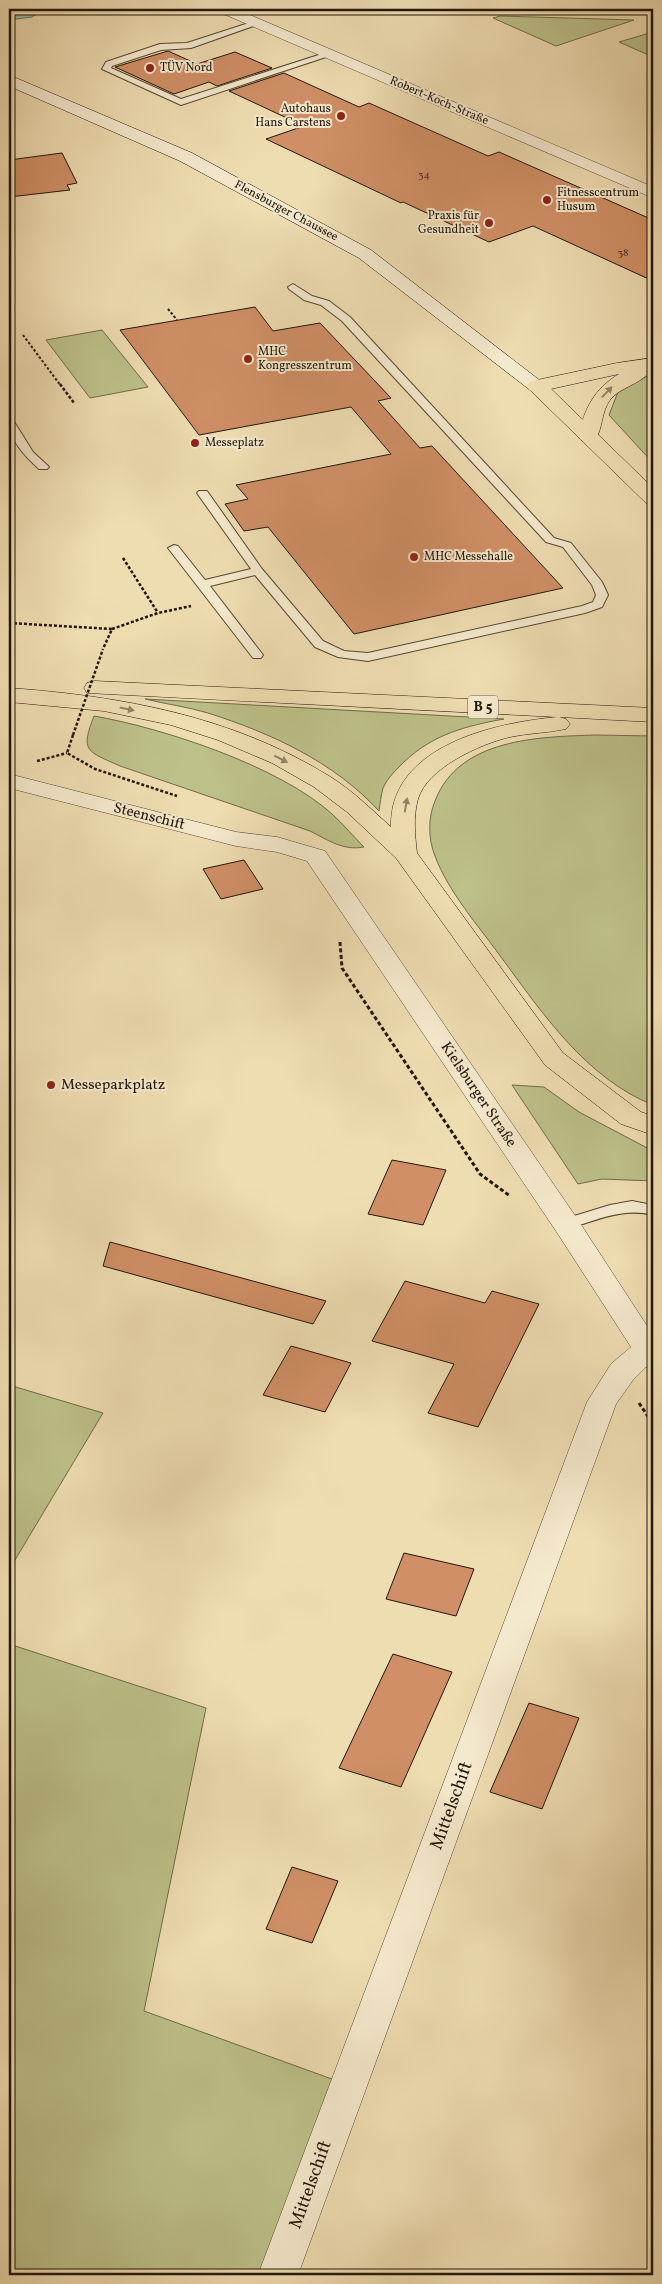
<svg xmlns="http://www.w3.org/2000/svg" width="662" height="2284" viewBox="0 0 662 2284" font-family="Vollkorn,serif">
<rect width="100%" height="100%" fill="#efddb2"/>
<filter id="stains"><feTurbulence type="fractalNoise" baseFrequency=".004" numOctaves="4"/><feColorMatrix values="0 0 0 0 .2 0 0 0 0 .09 0 0 0 0 .02 0 0 0 .5 -.17"/></filter>
<radialGradient id="worn" r=".72"><stop offset=".6" stop-color="#630" stop-opacity="0"/><stop offset="1" stop-color="#630" stop-opacity=".3"/></radialGradient>
<g fill="#bdc089" stroke="#6f6b48">
<polygon points="500,16 634,20 556,46 493,18"/>
<polygon points="653,32 653,57 619,42"/>
<polygon points="102,330 148,387 90,398 46,340"/>
<polygon points="653,373 653,463 609,415 618,392"/>
<path d="M145,699L504,719C466,726 434,734 405,761C397,769 388,777 383,788C381,795 380,804 379,811C334,762 271,733 208,713C188,707 166,704 145,699Z"/>
<path d="M94,716C163,728 279,766 332,814C343,824 353,836 364,847C343,851 328,840 310,831L120,766C87,751 80,752 94,716Z"/>
<path d="M595,735L653,736V1105C586,1078 543,1014 501,957C478,925 449,893 435,856C428,839 428,817 435,801C459,738 539,737 595,735Z"/>
<polygon points="512,1085 544,1087 579,1112 653,1151 653,1181 602,1179 578,1184"/>
<polygon points="9,1385 103,1413 9,1570"/>
<polygon points="9,1644 206,1708 144,2011 343,2083 271,2275 9,2275"/>
</g>
<polygon fill="#9abbb0" stroke="#6a796d" points="9,9 40,9 35,11 37,14 32,17 9,20"/>
<g fill="#d08f66" stroke="#211608">
<polygon points="168,51 197,64 235,52 272,68 217,86 209,82 174,94 115,67"/>
<polygon points="284,73 359,107 369,103 488,156 499,152 653,220 653,281 533,226 489,242 403,202 401,203 266,139 304,126 229,91"/>
<polygon points="62,153 77,183 67,185 70,190 9,197 9,160"/>
<polygon points="255,307 273,331 320,323 391,398 378,401 420,448 432,446 563,588 354,634 268,527 244,531 225,504 248,499 236,485 391,454 351,407 199,435 120,330"/>
<polygon points="244,860 263,889 221,899 203,869"/>
<polygon points="392,1160 446,1170 423,1225 368,1214"/>
<polygon points="110,1242 326,1301 313,1324 103,1266"/>
<polygon points="405,1281 485,1303 492,1291 539,1304 478,1427 428,1413 454,1364 372,1341"/>
<polygon points="291,1346 351,1363 325,1412 263,1395"/>
<polygon points="404,1553 474,1569 456,1616 386,1599"/>
<polygon points="393,1654 452,1672 401,1787 339,1768"/>
<polygon points="529,1703 579,1718 542,1809 490,1792"/>
<polygon points="292,1867 338,1881 312,1943 266,1929"/>
</g>
<g fill="none" stroke-linecap="round" stroke-linejoin="round">
<g stroke="#544832" stroke-width="2">
<g id="service">
<polygon points="255,21 262,23 191,48 161,50 112,66 111,68 181,99 328,52 335,54 181,105 102,69 106,62 160,44 187,43"/>
<polygon points="293,284 312,296 329,301 350,317 554,538 571,543 602,582 608,595 602,607 585,613 368,661 338,657 315,647 255,575 210,586 263,655 261,658 253,658 168,548 174,545 178,546 205,580 251,569 197,493 199,491 207,491 262,569 323,641 344,651 368,653 582,606 593,602 596,595 592,585 563,547 546,542 342,321 321,305 304,300 289,289 288,287"/>
<path d="M9,419L13,420L33,452L47,465L49,467L47,469H39C25,456 8,439 9,419Z"/>
<path d="M632,1201L653,1205V1215C622,1207 596,1221 566,1229L561,1228L558,1224L561,1220L610,1205Z"/>
</g>
</g>
<g stroke="#544832" stroke-width="1">
<g id="minor">
<polygon points="216,9 236,9 653,187 653,198 219,12"/>
<polygon points="9,774 236,832 277,837 325,851 576,1217 653,1335 653,1369 646,1367 633,1380 616,1404 298,2275 258,2275 587,1402 611,1364 631,1347 556,1231 307,861 277,852 236,846 9,788"/>
</g>
</g>
<g stroke="#211608" stroke-width="1">
<polygon id="secondary" points="9,75 192,153 371,250 547,386 544,390 537,392 530,390 359,258 180,161 9,86"/>
</g>
<g stroke="#211608" stroke-width="1">
<polygon id="primary" points="537,380 544,382 653,488 653,505 646,503 530,390 527,386 530,382"/>
</g>
<g stroke="#211608" stroke-width="1">
<g id="trunk">
<path d="M653,358V370L646,371L648,373C639,385 620,387 610,400C601,412 603,429 595,440L588,442L581,440L578,436C585,408 594,389 619,374L537,392L530,390L527,386L530,382L537,380L617,363Z"/>
<path d="M95,681L653,708V722L559,717L566,719L570,724L566,729C548,733 528,733 510,737C480,744 427,768 418,799C413,817 415,835 417,853L563,1053L641,1112L653,1116V1135L621,1124L545,1065L396,858L347,812L314,787L272,763L218,740L171,725L104,711L9,702V688C121,696 232,716 329,776C352,790 371,809 391,827C389,746 494,723 557,717L87,693L84,688L87,683Z"/>
</g>
</g>
<g stroke="#211608" stroke-width="2" stroke-dasharray="2.5 2" stroke-linecap="butt">
<polyline points="41,9 47,11 55,9"/>
<polyline points="168,309 177,320"/>
<polyline points="23,335 61,386"/>
</g>
<g stroke="#211608" stroke-width="2.5" stroke-dasharray="3 2" stroke-linecap="butt">
<polyline points="60,384 74,403"/>
<polyline points="123,558 158,613"/>
<polyline points="9,623 112,629 103,649"/>
<polyline points="112,629 158,613 191,606"/>
<polyline points="73,735 67,753 95,769 177,796"/>
<polyline points="37,761 67,753"/>
</g>
<g stroke="#211608" stroke-width="3" stroke-dasharray="4 2.5" stroke-linecap="butt">
<polyline points="340,942 342,968 480,1174 510,1196"/>
<polyline points="639,1403 653,1424"/>
</g>
<use href="#service" fill="#f5e9cd" fill-rule="evenodd"/>
<use href="#minor" fill="#f5e9cd" fill-rule="evenodd"/>
<use href="#secondary" fill="#f5e9cd" fill-rule="evenodd"/>
<use href="#primary" fill="#efddb2" fill-rule="evenodd"/>
<use href="#trunk" fill="#efddb2" fill-rule="evenodd"/>
<polyline stroke="#211608" stroke-width="2.5" stroke-dasharray="3 2" stroke-linecap="butt" points="73,735 103,649"/>
</g>
<defs><path id="oneway-solid" d="M-6-.8H1V-3.2L6.5 0L1 3.2V.8H-6Z" transform="scale(1.25)"/></defs>
<g fill="#928366">
<use href="#oneway-solid" transform="translate(607 392) rotate(-46)"/>
<use href="#oneway-solid" transform="translate(127 709) rotate(12)"/>
<use href="#oneway-solid" transform="translate(281 759) rotate(27)"/>
<use href="#oneway-solid" transform="translate(406 805) rotate(-80)"/>
</g>
<g fill="#8f2418" stroke="#f5e9cd" stroke-width="2">
<circle cx="150" cy="68" r="5"/>
<circle cx="341" cy="116" r="5"/>
<circle cx="547" cy="200" r="5"/>
<circle cx="489" cy="223" r="5"/>
<circle cx="248" cy="359" r="5"/>
<circle cx="195" cy="443" r="5"/>
<circle cx="414" cy="557" r="5"/>
<circle cx="51" cy="1085" r="5"/>
</g>
<g text-anchor="middle" dominant-baseline="central" stroke-width="4" stroke-linejoin="round" paint-order="stroke">
<g font-size="11" fill="#4d3420">
<text x="424" y="175">34</text>
<text x="623" y="253">38</text>
</g>
<g font-size="12" fill="#211608" stroke="#f5e9cd" text-anchor="start">
<text x="160" y="68">TÜV Nord</text>
<text x="331" y="109" text-anchor="end">Autohaus<tspan x="331" dy="14">Hans Carstens</tspan></text>
<text x="557" y="193">Fitnesscentrum<tspan x="557" dy="14">Husum</tspan></text>
<text x="479" y="216" text-anchor="end">Praxis für<tspan x="479" dy="14">Gesundheit</tspan></text>
<text x="258" y="352">MHC<tspan x="258" dy="14">Kongresszentrum</tspan></text>
<text x="205" y="443">Messeplatz</text>
<text x="424" y="557">MHC Messehalle</text>
</g>
<g font-size="12" fill="#211608" stroke="#f5e9cd">
<text transform="translate(439 101) rotate(23)">Robert-Koch-Straße</text>
<text transform="translate(286 211) rotate(28)">Flensburger Chaussee</text>
</g>
<rect fill="#f5e9cd" stroke="#615543" stroke-width="1" x="468" y="695.5" width="30" height="23" rx="4"/>
<g font-size="14" font-weight="bold" fill="#211608">
<text x="483" y="707">B 5</text>
</g>
<g font-size="15" fill="#211608" stroke="#f5e9cd">
<text transform="translate(149 817) rotate(14)">Steenschift</text>
<text transform="translate(478 1095) rotate(56)">Kielsburger Straße</text>
</g>
<g font-size="15" fill="#211608" stroke="#f5e9cd" text-anchor="start">
<text x="61" y="1085">Messeparkplatz</text>
</g>
<g font-size="18" fill="#211608" stroke="#f5e9cd">
<text transform="translate(452 1806) rotate(-70)">Mittelschift</text>
<text transform="translate(311 2185) rotate(-70)">Mittelschift</text>
</g>
</g>
<rect width="662" height="2284" fill="none" stroke="#efddb2" stroke-width="30"/>
<rect x="10" y="10" width="642" height="2264" fill="none" stroke="#211608" stroke-width="2.5"/>
<rect x="15" y="15" width="632" height="2254" fill="none" stroke="#211608"/>
<rect width="100%" height="100%" filter="url(#stains)"/>
<rect width="100%" height="100%" fill="url(#worn)"/>
</svg>
